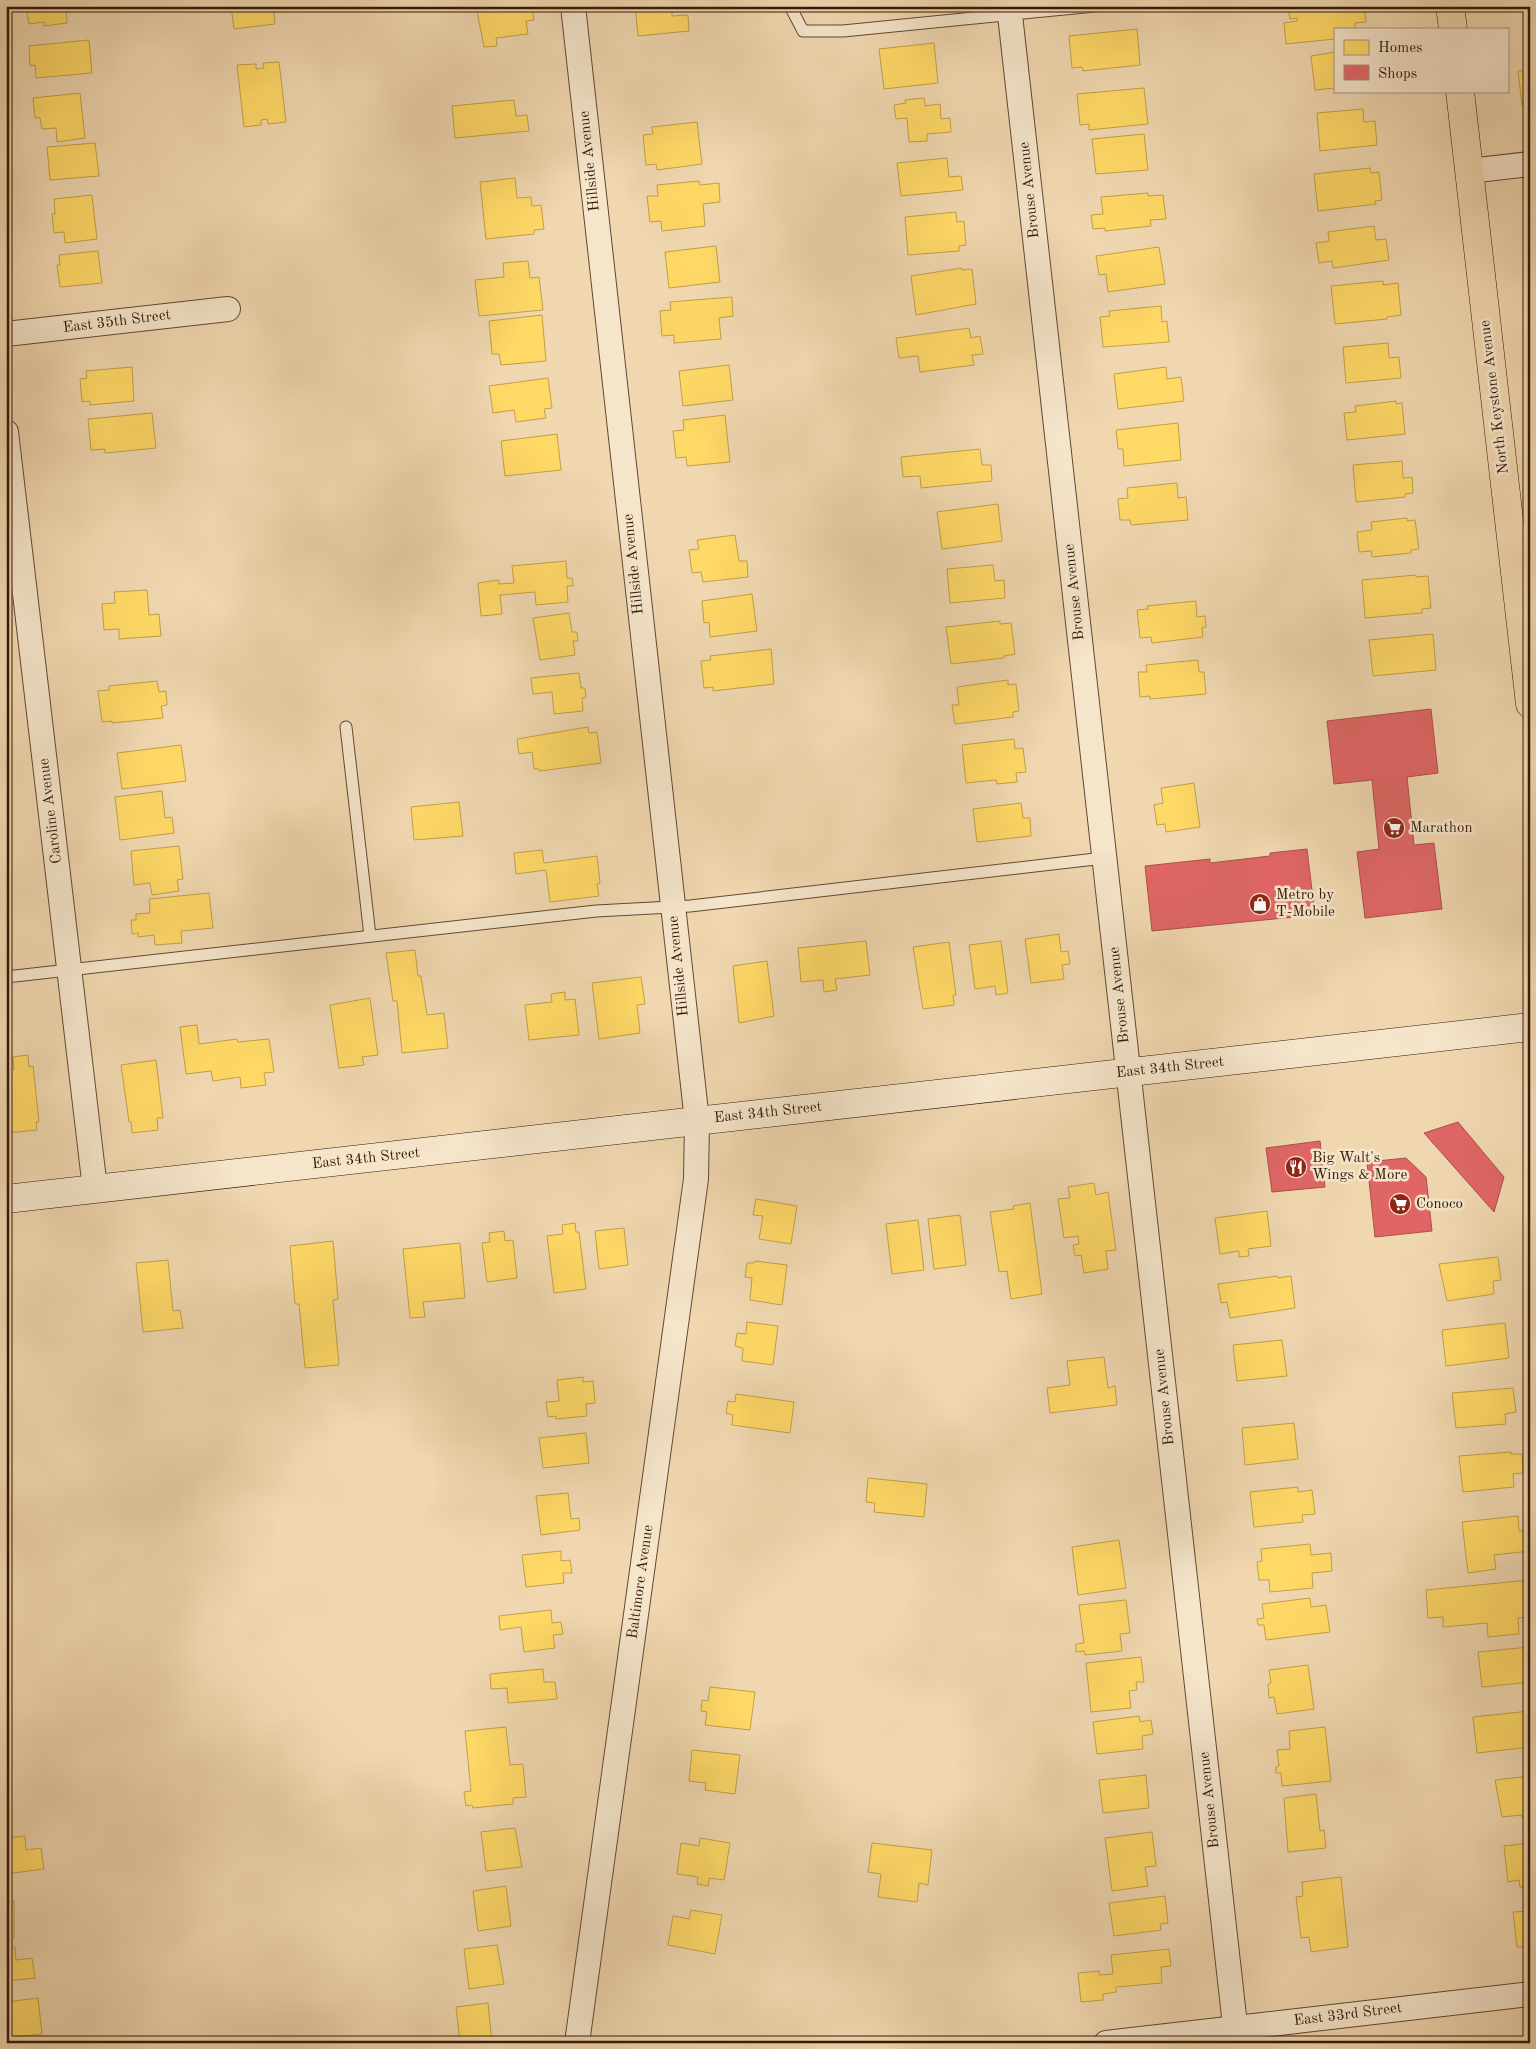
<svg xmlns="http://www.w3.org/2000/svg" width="1536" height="2049" viewBox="0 0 1536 2049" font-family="'Old Standard TT',serif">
<rect width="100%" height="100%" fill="#f0d7af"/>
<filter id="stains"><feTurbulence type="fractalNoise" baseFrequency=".004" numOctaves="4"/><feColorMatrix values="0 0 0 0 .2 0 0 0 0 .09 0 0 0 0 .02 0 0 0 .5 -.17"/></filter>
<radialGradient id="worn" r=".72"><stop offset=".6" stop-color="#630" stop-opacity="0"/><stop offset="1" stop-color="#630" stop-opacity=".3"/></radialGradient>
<g fill="#ffd966" stroke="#c29f4a">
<polygon points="26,6 66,6 67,23 44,26 44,22 29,24"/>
<polygon points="231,6 273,6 275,24 234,29"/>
<polygon points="476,6 532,6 534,20 526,21 528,34 496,38 497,46 484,47"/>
<polygon points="635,6 681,6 681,11 672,12 672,16 688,15 689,31 638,36"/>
<polygon points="1288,6 1364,7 1366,22 1355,23 1355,29 1335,29 1335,39 1286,44 1284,23 1297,21 1297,18 1290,19"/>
<polygon points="1524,6 1530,6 1530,43 1528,43"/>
<polygon points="1137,29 1140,65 1083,71 1082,67 1072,68 1069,36"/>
<polygon points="89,40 92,73 36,78 35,65 30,66 29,46"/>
<polygon points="934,43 938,83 884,89 879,49"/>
<polygon points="1335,52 1335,88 1315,90 1311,56"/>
<polygon points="279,62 286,122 268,124 267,119 261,120 261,125 244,127 237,65 256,64 256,69 264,68 263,63"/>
<polygon points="1530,70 1530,104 1522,105 1518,71"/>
<polygon points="1144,88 1148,124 1089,130 1089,124 1080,125 1077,94"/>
<polygon points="80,93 85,138 57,142 56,128 42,129 40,118 35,118 33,98"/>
<polygon points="924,98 925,106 940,104 941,119 950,118 951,132 927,134 927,141 909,142 907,118 896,119 894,105 906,103 905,100"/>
<polygon points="514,100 516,116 527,115 529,131 455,138 452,106"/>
<polygon points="1363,109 1364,122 1375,121 1377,145 1320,151 1317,113"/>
<polygon points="697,122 702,164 657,170 656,164 646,165 643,135 653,134 652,127"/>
<polygon points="1144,134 1148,170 1096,174 1092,139"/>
<polygon points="95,143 99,176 50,180 47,147"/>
<polygon points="947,158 949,177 961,176 963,190 901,196 897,163"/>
<polygon points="1370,168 1371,173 1379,172 1382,200 1375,201 1376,204 1318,211 1314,174"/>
<polygon points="515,178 517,198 531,197 532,206 541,205 544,229 534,230 534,234 486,239 480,182"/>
<polygon points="699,181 700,185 719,183 720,202 703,204 705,226 662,231 661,221 650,222 647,196 658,196 657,185"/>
<polygon points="1148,193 1148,196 1163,195 1166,219 1150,220 1151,226 1105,231 1105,228 1093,229 1091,215 1103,214 1101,197"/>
<polygon points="92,195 97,239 65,243 64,232 54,233 52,214 55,214 54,199"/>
<polygon points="956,212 957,222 964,221 966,245 959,246 959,251 908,255 905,217"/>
<polygon points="1374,226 1376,240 1386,239 1389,260 1333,268 1332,261 1319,263 1316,243 1329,241 1328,232"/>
<polygon points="716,246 720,282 669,288 665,252"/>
<polygon points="1159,247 1165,284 1108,292 1106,274 1099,275 1096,256"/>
<polygon points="98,251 102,283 60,287 57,265 60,265 59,255"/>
<polygon points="528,261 530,278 539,277 543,310 479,316 475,280 504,277 503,263"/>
<polygon points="962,268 962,270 972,269 976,304 916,315 911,276"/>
<polygon points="1383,281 1383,285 1398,283 1401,315 1387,317 1387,319 1335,324 1331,286"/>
<polygon points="732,297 733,316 719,318 721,339 674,343 674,335 662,336 660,311 671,310 670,302"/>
<polygon points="1161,306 1162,322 1167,321 1169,342 1103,347 1100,317 1110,316 1109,311"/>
<polygon points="542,315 546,361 501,365 499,354 492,354 489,321"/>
<polygon points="969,328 971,338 980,336 983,354 972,355 974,365 920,372 918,356 899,358 896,338"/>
<polygon points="1388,343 1389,358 1399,357 1401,378 1346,383 1343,347"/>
<polygon points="729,365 733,400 683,406 679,371"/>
<polygon points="132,367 134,401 90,405 90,401 82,402 80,379 87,378 86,371"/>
<polygon points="1166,367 1167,379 1181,377 1184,401 1118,409 1114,374"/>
<polygon points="548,378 552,408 544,409 546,418 516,422 514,410 493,413 489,386"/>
<polygon points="1396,401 1396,404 1402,403 1405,434 1347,440 1344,413 1356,412 1355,406"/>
<polygon points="152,413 156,448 105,453 105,449 91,450 88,419"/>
<polygon points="725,415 730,462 687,466 686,457 676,458 673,431 684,430 683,420"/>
<polygon points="1178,423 1181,460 1124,466 1123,449 1118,449 1116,430"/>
<polygon points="557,434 561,470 505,476 501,441"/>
<polygon points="980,449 982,465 991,465 992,481 921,488 920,476 903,477 901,457"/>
<polygon points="1402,461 1403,478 1412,477 1413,493 1405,494 1405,497 1356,502 1353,465"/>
<polygon points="1177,483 1178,498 1186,497 1188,520 1131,525 1130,520 1120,520 1118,499 1128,498 1127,488"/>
<polygon points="998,504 1002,541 942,549 937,512"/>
<polygon points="1407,518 1407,521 1415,520 1419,549 1411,550 1411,553 1372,557 1371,551 1359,552 1357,532 1372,530 1371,522"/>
<polygon points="735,535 739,561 747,561 748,577 703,582 701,572 692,573 689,550 699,549 697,540"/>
<polygon points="566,561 567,578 572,578 573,586 567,586 568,602 536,605 535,592 500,595 502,614 481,616 478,583 499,580 499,584 514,583 512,566"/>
<polygon points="993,565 995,581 1004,580 1005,598 950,603 947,569"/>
<polygon points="1416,575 1416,577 1428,576 1431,608 1422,609 1422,613 1365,618 1362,580"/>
<polygon points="147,590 149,615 159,614 161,636 119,639 119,629 104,630 102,604 115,603 114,592"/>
<polygon points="752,594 757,631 710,637 709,622 704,623 702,601"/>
<polygon points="1196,601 1197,617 1205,616 1206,627 1202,628 1203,637 1152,643 1151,637 1140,638 1137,610 1148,609 1147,606"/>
<polygon points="569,613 572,632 577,632 578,641 573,641 575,655 540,660 533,618"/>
<polygon points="1000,621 1000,624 1011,623 1015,654 1004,656 1004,658 951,664 946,627"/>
<polygon points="1433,634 1436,670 1373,676 1369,640"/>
<polygon points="771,649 774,684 713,691 713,687 704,688 701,661 711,660 710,656"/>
<polygon points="1198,660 1199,672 1204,672 1206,694 1150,699 1150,696 1140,697 1138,672 1147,672 1146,665"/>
<polygon points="579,673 581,688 585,688 586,697 582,698 583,711 554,714 552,692 533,694 531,678"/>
<polygon points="1008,680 1008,685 1016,684 1019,711 1013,712 1013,717 955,724 952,705 959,705 957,687"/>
<polygon points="157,681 159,692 166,691 167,705 161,706 163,718 112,723 112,721 102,722 98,691 109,690 109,686"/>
<polygon points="588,727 589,733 597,732 601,763 540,771 539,769 534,769 532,752 519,754 517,739"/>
<polygon points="1014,739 1015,749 1023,748 1026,772 1016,773 1017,782 997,784 996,780 966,783 962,745"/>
<polygon points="181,745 186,781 122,789 117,753"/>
<polygon points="1194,783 1200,827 1166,832 1165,824 1157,825 1154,805 1163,803 1161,788"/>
<polygon points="162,791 165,818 172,817 174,833 120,840 115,797"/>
<polygon points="459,802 463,836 414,840 411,807"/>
<polygon points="1021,803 1023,818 1030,818 1031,836 977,842 973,809"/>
<polygon points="179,846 183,879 177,880 179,891 152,895 150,883 134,885 131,851"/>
<polygon points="542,850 544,863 597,856 600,883 597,884 599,896 550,902 546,870 516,874 514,853"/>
<polygon points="209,893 213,928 181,931 182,943 155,945 154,935 138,937 138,933 132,934 131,920 136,920 136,914 150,913 149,899"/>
<polygon points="1059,934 1061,952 1068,951 1070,964 1062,965 1064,979 1031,983 1025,939"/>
<polygon points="866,941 870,975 835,979 837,990 824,992 823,980 801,982 798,948"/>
<polygon points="1001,941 1008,993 996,995 995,986 975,989 969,945"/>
<polygon points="949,942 956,995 953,995 954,1005 923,1009 913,947"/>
<polygon points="415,950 418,976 421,976 427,1015 444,1013 448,1048 402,1053 397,1001 393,1001 386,953"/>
<polygon points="767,961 774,1016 739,1023 733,966"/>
<polygon points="641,977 645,1004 637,1005 640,1033 599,1039 592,983"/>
<polygon points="565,992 565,1000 575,999 579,1035 529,1040 525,1005 552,1002 551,994"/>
<polygon points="370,998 378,1055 362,1057 364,1065 339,1068 330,1005"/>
<polygon points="197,1025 199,1044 237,1039 238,1042 269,1039 274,1072 264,1073 266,1085 241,1088 240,1077 213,1081 211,1071 186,1074 180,1027"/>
<polygon points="28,1055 29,1067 33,1066 39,1122 36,1122 37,1130 7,1133 6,1070 14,1070 13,1057"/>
<polygon points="156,1060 163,1118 157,1118 158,1130 132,1133 131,1122 129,1122 121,1065"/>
<polygon points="1094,1183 1096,1195 1108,1192 1116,1250 1106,1251 1108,1269 1084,1273 1081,1255 1075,1256 1073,1245 1079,1244 1078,1236 1064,1238 1058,1199 1070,1198 1068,1187"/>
<polygon points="756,1199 797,1206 791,1244 759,1239 763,1216 753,1215"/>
<polygon points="1030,1203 1042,1294 1011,1299 1007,1271 999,1272 990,1212 1014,1209 1013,1206"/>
<polygon points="1267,1211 1271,1246 1248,1249 1249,1256 1239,1257 1239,1251 1220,1254 1215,1218"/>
<polygon points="960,1215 966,1265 934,1269 928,1219"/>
<polygon points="918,1220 924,1270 892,1274 886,1224"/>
<polygon points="575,1223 576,1232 579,1232 586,1289 554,1293 547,1236 563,1234 562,1225"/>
<polygon points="624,1228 628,1265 599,1269 595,1231"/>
<polygon points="504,1231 505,1241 513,1240 517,1278 487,1282 482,1243 490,1242 489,1233"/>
<polygon points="333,1241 338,1299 333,1300 339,1365 305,1368 299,1304 295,1304 290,1246"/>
<polygon points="460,1243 465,1298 423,1302 425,1317 410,1318 403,1249"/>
<polygon points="1498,1257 1501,1280 1493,1281 1494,1294 1447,1301 1439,1264"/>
<polygon points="168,1260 173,1311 180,1310 183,1328 143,1332 136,1263"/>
<polygon points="755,1261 787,1265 782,1305 750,1300 752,1278 745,1277 747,1263 754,1263"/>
<polygon points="1277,1276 1278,1278 1291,1276 1295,1308 1230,1318 1227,1302 1221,1303 1218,1284"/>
<polygon points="747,1322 778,1326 773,1365 742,1361 743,1348 735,1346 737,1333 746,1334"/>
<polygon points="1505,1323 1509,1358 1446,1366 1442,1330"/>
<polygon points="1282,1340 1287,1376 1237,1381 1233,1345"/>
<polygon points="1104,1357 1108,1388 1115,1386 1117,1405 1050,1413 1047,1388 1070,1385 1067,1361"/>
<polygon points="583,1377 583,1382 593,1381 595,1403 586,1404 587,1416 556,1419 556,1416 548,1417 546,1402 559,1401 557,1380"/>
<polygon points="1513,1388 1516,1412 1505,1414 1506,1424 1456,1428 1452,1393"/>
<polygon points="736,1394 794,1402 790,1433 732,1425 733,1415 726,1413 728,1401 735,1402"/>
<polygon points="1294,1423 1298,1459 1245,1465 1242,1428"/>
<polygon points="586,1433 589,1463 543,1468 539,1438"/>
<polygon points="1511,1452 1511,1454 1522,1454 1523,1473 1513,1474 1514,1487 1463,1492 1459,1456"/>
<polygon points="868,1478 927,1484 924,1517 874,1512 875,1503 866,1502"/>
<polygon points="1298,1487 1298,1492 1312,1490 1315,1514 1302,1515 1303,1522 1254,1527 1250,1492"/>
<polygon points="568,1493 571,1519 579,1518 580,1530 541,1535 536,1496"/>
<polygon points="1518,1516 1519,1531 1530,1530 1530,1551 1494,1555 1496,1569 1468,1573 1462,1522"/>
<polygon points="1119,1540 1126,1588 1078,1595 1072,1547"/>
<polygon points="1310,1544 1311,1555 1331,1553 1332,1571 1312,1573 1313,1588 1270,1592 1269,1580 1259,1580 1257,1562 1262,1561 1261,1549"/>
<polygon points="561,1551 561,1561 570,1560 572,1573 563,1573 564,1583 526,1587 522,1555"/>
<polygon points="1530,1580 1530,1604 1528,1605 1530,1611 1527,1611 1527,1617 1518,1618 1519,1634 1488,1637 1487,1623 1443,1627 1443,1617 1428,1618 1426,1590"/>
<polygon points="1310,1598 1311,1607 1326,1605 1330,1632 1266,1640 1264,1625 1258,1625 1257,1619 1264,1618 1262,1604"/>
<polygon points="1126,1600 1130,1633 1120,1634 1122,1651 1085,1655 1084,1651 1076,1652 1076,1644 1084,1643 1079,1605"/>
<polygon points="551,1610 552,1623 561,1622 563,1634 553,1635 555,1648 524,1652 521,1627 500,1630 499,1616"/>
<polygon points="1530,1647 1530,1682 1482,1687 1478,1652"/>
<polygon points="1141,1657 1144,1682 1136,1682 1137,1690 1129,1691 1131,1708 1091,1712 1086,1663"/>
<polygon points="1308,1665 1314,1709 1277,1714 1274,1697 1269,1698 1268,1684 1271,1683 1269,1670"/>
<polygon points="543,1669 544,1682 555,1682 557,1699 508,1703 507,1688 491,1689 490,1674"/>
<polygon points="710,1687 755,1692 750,1730 705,1725 707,1712 701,1711 702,1700 708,1701"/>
<polygon points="1530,1711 1530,1747 1477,1753 1473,1717"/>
<polygon points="1139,1716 1140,1722 1151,1720 1153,1734 1142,1736 1143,1749 1097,1754 1093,1722"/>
<polygon points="506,1727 510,1765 523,1764 526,1797 513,1798 513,1804 473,1808 472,1805 466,1806 464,1792 471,1791 465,1731"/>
<polygon points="1325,1727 1331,1781 1282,1786 1281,1773 1276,1773 1276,1767 1279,1766 1277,1750 1290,1749 1289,1731"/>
<polygon points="692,1750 740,1755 735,1794 705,1790 706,1783 689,1781"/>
<polygon points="1146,1775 1149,1808 1103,1813 1099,1780"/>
<polygon points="1530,1776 1530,1814 1522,1818 1522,1815 1502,1817 1495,1780"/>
<polygon points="1316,1794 1320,1831 1324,1830 1326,1848 1288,1852 1284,1798"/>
<polygon points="515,1828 522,1867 486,1871 481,1832"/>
<polygon points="1152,1832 1156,1866 1145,1867 1148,1886 1112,1891 1105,1838"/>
<polygon points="25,1836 26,1850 41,1848 44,1869 6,1874 6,1838"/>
<polygon points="700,1838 730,1843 724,1880 709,1878 708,1886 697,1884 698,1877 677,1874 681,1843 699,1846"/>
<polygon points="872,1843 932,1850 928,1885 919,1883 917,1902 878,1897 881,1874 868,1872"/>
<polygon points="1530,1843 1530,1886 1520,1887 1519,1880 1508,1882 1504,1846"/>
<polygon points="1341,1877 1348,1947 1311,1952 1309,1937 1301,1938 1296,1897 1303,1896 1302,1882"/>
<polygon points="506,1886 511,1926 478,1931 473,1891"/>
<polygon points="1165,1896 1168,1923 1160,1924 1161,1930 1114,1936 1109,1903"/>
<rect x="6" y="1901" width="8" height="37"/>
<polygon points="691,1910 722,1915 715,1954 668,1945 673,1916 689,1919"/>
<polygon points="1530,1911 1530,1946 1517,1947 1513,1912"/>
<polygon points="497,1945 504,1984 469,1989 464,1949"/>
<polygon points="15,1947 16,1960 32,1958 35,1978 6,1981 6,1948"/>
<polygon points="1169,1949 1171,1966 1161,1967 1162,1983 1116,1987 1116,1992 1103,1994 1103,2000 1081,2002 1078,1973 1099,1971 1099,1975 1113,1974 1111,1955"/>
<polygon points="38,1998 42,2034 6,2038 6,2002"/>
<polygon points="488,2003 492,2043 460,2043 456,2007"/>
</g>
<g fill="#e06666" stroke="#ac4f4a">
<polygon points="1431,709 1438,773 1407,777 1414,845 1434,843 1442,909 1365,918 1357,852 1379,849 1372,780 1334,784 1327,721"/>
<polygon points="1307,849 1315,915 1152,931 1145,866 1210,859 1210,863 1270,856 1270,853"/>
<polygon points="1458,1122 1504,1177 1494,1212 1424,1133"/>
<polygon points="1320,1141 1325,1187 1272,1192 1266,1148"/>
<polygon points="1406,1158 1426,1177 1432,1231 1375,1237 1367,1162"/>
</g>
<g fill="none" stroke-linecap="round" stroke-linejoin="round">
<g stroke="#634832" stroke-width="13">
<g id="service">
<polyline points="790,6 803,31 843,31 1095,6"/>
<polyline points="346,727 370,936"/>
<polyline points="6,977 596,911 690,906 1104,858"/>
</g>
</g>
<g stroke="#634832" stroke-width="26">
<g id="minor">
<polyline points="573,6 697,1121 696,1179 577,2043"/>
<polyline points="1009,6 1237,2043"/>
<polyline points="1469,171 1530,164"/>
<polyline points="6,334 228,309"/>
<polyline points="6,432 95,1189"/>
<polyline points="1106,2043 1530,1994"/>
</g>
</g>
<g stroke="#341809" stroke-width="29">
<polyline id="secondary" points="6,1199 1530,1027"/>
</g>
<g stroke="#341809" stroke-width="29">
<g id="primary">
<polyline points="1450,6 1453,29"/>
<polyline points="1460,91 1530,704"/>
</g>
</g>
<use href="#service" stroke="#f5e5cb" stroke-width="11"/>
<use href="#minor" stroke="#f5e5cb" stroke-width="24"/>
<use href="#secondary" stroke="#f5e5cb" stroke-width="28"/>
<use href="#primary" stroke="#f0d7af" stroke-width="28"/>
</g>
<defs>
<g id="supermarket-disc" transform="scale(1.125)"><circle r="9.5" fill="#8f2418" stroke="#f5e5cb"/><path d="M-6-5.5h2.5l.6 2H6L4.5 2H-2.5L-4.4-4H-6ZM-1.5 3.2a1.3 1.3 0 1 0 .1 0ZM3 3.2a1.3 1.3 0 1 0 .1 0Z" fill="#fff"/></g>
<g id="shop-disc" transform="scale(1.125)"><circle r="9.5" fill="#8f2418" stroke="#f5e5cb"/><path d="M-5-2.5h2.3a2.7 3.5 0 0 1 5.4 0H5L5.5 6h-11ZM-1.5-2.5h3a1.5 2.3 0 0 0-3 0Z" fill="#fff"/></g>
<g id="restaurant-disc" transform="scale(1.125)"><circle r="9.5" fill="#8f2418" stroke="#f5e5cb"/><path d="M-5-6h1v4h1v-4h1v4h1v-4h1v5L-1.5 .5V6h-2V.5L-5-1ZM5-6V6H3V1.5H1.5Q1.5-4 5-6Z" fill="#fff"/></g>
</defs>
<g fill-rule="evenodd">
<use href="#supermarket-disc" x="1394" y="828"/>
<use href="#shop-disc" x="1260" y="904"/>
<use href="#restaurant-disc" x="1296" y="1167"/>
<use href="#supermarket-disc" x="1400" y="1204"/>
</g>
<g text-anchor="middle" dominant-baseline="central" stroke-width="5" stroke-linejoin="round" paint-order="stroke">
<g font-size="15" fill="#341809" stroke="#f5e5cb">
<text transform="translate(590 161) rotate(-96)">Hillside Avenue</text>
<text transform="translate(1030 190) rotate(-96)">Brouse Avenue</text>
<text transform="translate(117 322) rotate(-7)">East 35th Street</text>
<text transform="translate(1495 397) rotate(-97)">North Keystone Avenue</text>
<text transform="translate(634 564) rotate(-96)">Hillside Avenue</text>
<text transform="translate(1075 592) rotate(-96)">Brouse Avenue</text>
<text transform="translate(51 811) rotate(-97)">Caroline Avenue</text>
<text transform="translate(679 966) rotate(-96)">Hillside Avenue</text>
<text transform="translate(1120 995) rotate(-96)">Brouse Avenue</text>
<text transform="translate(1170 1068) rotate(-6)">East 34th Street</text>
<text transform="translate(768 1113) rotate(-6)">East 34th Street</text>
<text transform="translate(366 1159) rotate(-6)">East 34th Street</text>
<text transform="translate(1165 1397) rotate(-96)">Brouse Avenue</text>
<text transform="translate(641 1582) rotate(-82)">Baltimore Avenue</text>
<text transform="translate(1210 1800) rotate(-96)">Brouse Avenue</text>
<text transform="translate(1348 2015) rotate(-7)">East 33rd Street</text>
</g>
<g font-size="15" fill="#341809" stroke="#f5e5cb" text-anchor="start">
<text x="1410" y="828">Marathon</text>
<text x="1276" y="895">Metro by<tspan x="1276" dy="17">T-Mobile</tspan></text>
<text x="1312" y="1158">Big Walt's<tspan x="1312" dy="17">Wings &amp; More</tspan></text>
<text x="1416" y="1204">Conoco</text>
</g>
</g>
<rect width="1536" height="2049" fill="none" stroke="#f0d7af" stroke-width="25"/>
<rect x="8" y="8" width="1521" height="2034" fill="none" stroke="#341809" stroke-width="2.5"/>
<rect x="12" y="12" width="1511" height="2024" fill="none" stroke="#341809"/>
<rect x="1334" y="28" width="175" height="65" fill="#f5e5cb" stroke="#a8937d"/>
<rect x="1344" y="40" width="25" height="15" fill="#ffd966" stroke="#a8937d"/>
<text x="1378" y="52" font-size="15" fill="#341809">Homes</text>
<rect x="1344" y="65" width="25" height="15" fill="#e06666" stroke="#a8937d"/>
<text x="1378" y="78" font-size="15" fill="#341809">Shops</text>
<rect width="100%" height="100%" filter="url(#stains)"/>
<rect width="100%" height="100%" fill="url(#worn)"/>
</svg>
